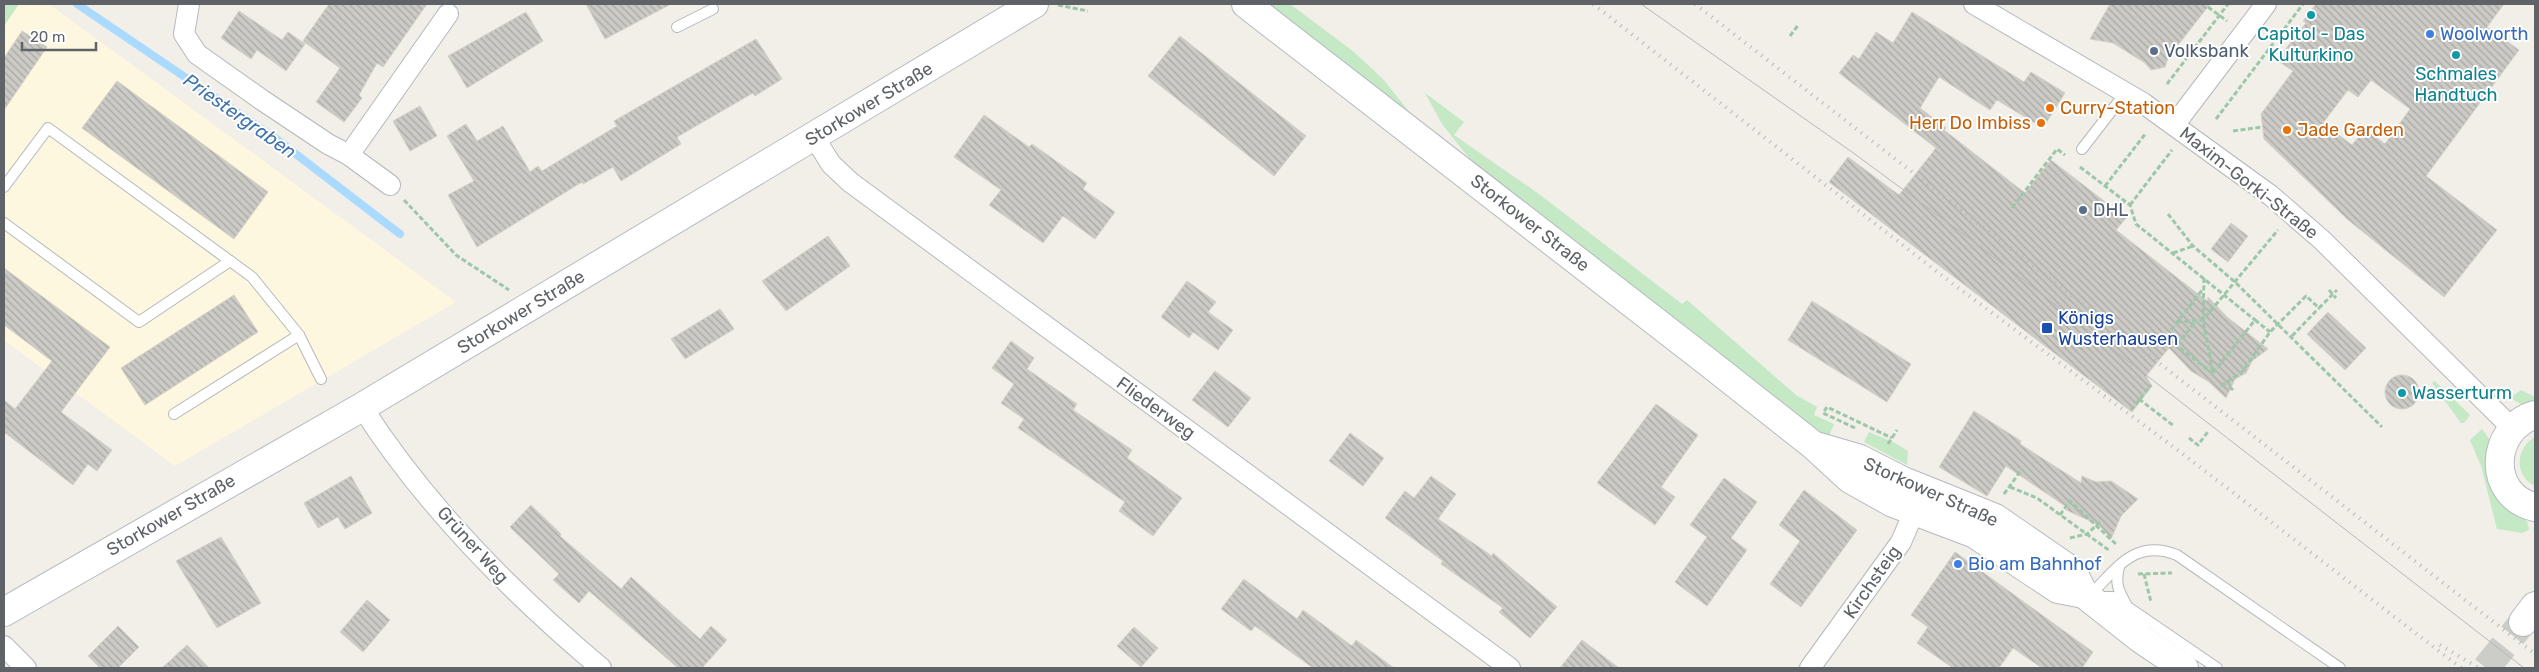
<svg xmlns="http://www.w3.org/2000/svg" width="2539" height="672" viewBox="0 0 2539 672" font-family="Rubik,sans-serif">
<defs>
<pattern id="building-back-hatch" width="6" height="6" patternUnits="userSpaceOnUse" patternTransform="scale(1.25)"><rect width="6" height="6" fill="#cccac5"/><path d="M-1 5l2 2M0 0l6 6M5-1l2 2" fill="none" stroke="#a9a8a4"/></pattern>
</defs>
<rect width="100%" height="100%" fill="#f1efe8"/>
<polygon fill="#fef7e0" points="19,4 49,4 456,302 175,466 4,340 4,26"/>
<g fill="#c5e8c5">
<polygon points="4,4 19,4 4,26"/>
<polygon points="1266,4 1290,4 1354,52 1383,79 1415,119"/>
<polygon points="1425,93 1464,122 1454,135 1539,194 1682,304 1687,300 1796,395 1817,407 1814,415 1834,424 1829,436 1813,428 1473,163 1442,124"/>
<polygon points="2435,381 2470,415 2464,423 2461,423 2432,383"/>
<polygon points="2521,390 2535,397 2535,404 2521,404 2510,398"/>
<polygon points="2482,429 2489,439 2489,452 2528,524 2529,530 2522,533 2497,529 2481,466 2470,440"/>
<polygon points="1869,432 1895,443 1908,451 1907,465 1864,442"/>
<path d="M2535,437V486C2514,476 2515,448 2535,437Z"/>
</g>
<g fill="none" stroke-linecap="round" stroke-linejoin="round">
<polyline stroke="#aadaff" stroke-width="8" points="77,4 275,138 400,234"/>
</g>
<g fill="url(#building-back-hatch)" stroke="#d6d1c6" fill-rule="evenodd">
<polygon points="329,4 427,4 383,67 377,63 359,95 362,98 344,122 316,102 340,68 303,41"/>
<polygon points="586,4 671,4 605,39"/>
<polygon points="2110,4 2210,4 2168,58 2165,67 2151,70 2145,63 2113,43 2090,39"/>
<path d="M2316,4H2504L2487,27L2519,50L2426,176L2497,230L2444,297L2347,219L2264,139L2261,114L2293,71L2277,60L2306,23L2303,21ZM2371,80L2410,109L2385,144L2365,129L2352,145L2323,123L2348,90L2358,97Z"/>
<polygon points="239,11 282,40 288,32 305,44 286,71 257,50 251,59 221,38"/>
<polygon points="526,12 543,41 467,88 448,56"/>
<polygon points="1912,12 2024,82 2031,72 2065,93 2043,128 1997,100 1990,110 1939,77 1920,108 1946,128 1944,130 2025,193 2051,160 2126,218 2116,230 2207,301 2208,297 2227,317 2268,349 2252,361 2246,373 2235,379 2226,398 2209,382 2191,371 2169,348 2146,376 2152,386 2132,412 1829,182 1848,157 1899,195 1936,148 1839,73 1853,55 1859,59 1876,32 1893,43"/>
<polygon points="22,31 47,47 4,110 4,58"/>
<polygon points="1180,36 1306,136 1274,176 1148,76"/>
<polygon points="756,39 782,79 755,96 753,93 677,137 681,144 621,181 613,167 583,184 582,182 477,247 448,195 474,181 447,136 466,124 477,141 503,126 530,172 538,166 542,171 617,126 614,121"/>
<polygon points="117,81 268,192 234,239 82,128"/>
<polygon points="420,106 437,136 410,151 393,121"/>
<polygon points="984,115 1029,147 1032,144 1087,183 1083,189 1115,212 1095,239 1063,216 1043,243 989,205 1001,190 954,157"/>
<polygon points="2231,223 2248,236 2228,262 2211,249"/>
<polygon points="828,236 850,266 786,311 762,281"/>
<polygon points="4,268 110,347 61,412 112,450 97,471 88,464 73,485 4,432 4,400 15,409 52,361 4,325"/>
<polygon points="1187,281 1216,302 1208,312 1233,330 1218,350 1193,332 1189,338 1161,317"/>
<polygon points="234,295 258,332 145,405 121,368"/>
<polygon points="1812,301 1911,364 1887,402 1788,340"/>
<polygon points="720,309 734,329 685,359 671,339"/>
<polygon points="2328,312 2366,348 2345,370 2307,334"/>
<polygon points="1011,341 1034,358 1027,369 1077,404 1073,410 1132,450 1127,458 1182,498 1153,536 1119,511 1125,502 1018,428 1024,419 1001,403 1014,384 992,368"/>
<polygon points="1215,371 1251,398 1228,427 1192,400"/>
<circle cx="2402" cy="392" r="17"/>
<polygon points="1656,404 1698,435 1661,487 1675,497 1655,525 1597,483"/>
<polygon points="1974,411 2021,441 2020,444 2081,483 2082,476 2096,482 2111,481 2138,499 2121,516 2111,539 2099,525 2066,510 2068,508 2006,466 1987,496 1939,467"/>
<polygon points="1350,433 1384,458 1363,486 1329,461"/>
<polygon points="351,476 372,513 345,529 338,517 318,528 304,503"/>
<polygon points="1431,476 1456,494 1438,519 1492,556 1493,553 1557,607 1530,638 1499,612 1503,608 1441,564 1443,561 1385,518 1405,491 1414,498"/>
<polygon points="1724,478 1757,502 1731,538 1747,550 1707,606 1675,582 1707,537 1690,525"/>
<polygon points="1804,490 1857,530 1801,607 1770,584 1800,541 1779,525"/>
<polygon points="531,505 561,534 560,536 621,589 631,577 700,639 711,626 727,640 702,668 678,668 589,591 579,603 553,580 559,574 510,527"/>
<polygon points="221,537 261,603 217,628 176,561"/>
<polygon points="1955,552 2093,652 2082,668 2042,668 2013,648 1999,668 1953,668 1917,643 1928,627 1911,615"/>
<polygon points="1244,579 1297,619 1303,610 1352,646 1356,640 1394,668 1313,668 1255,626 1251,631 1221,609"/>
<polygon points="367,600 390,620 363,652 340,632"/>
<polygon points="118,626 139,647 118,668 100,668 88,656"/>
<polygon points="1134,627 1158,648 1141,667 1117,646"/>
<polygon points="1582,640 1619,668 1560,668"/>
<polygon points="187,645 209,668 162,668"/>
</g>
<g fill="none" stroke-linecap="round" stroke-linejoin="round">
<polyline stroke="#ccccc8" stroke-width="28" stroke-dasharray="28 14" stroke-linecap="butt" points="2486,668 2523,622"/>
<g stroke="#b5b8bc" stroke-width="12">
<g id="service">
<polyline points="677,27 713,9"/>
<polyline points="2082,149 2126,92"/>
<polyline points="4,187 48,128 252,277 299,335 321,379"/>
<polyline points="4,223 139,322 230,261"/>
<polyline points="174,414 299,335"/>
<path d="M2119,567C2115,583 2118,590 2126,604"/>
<path d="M2089,596C2117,569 2134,538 2177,555L2340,668"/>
<polyline points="2097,597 2113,597 2217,668"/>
</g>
</g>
<g stroke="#b5b8bc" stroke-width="22">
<g id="minor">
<polyline points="189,4 184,34 197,54 262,100 328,144 349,155 390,185"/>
<polyline points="1974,4 2143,103 2270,195 2322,240 2512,428"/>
<polyline points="2175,124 2266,4"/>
<polyline points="814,137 831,164 850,182 1510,668"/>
<polyline points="349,155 448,14"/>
<path d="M362,407C424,504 513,594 601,668"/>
<polyline points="4,646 26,668"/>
<polyline points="1810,668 1901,542 1919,500"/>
</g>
</g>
<g stroke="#b6babf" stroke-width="30">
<g id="secondary">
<polyline points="1246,4 1709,363 1813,445 1850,479 1893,503 1975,534 2058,589 2084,594"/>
<path d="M2535,415C2490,428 2486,496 2535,507"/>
<polyline points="1819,447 1860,459 1903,481 1995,518 2072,571 2084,594 2141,639 2184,668"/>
<polyline points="4,612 362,407 1034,4"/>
<polyline points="2523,622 2535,606"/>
</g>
</g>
<g stroke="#9cc7a9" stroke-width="3" stroke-dasharray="5 2.5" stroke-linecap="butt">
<polyline points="1058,5 1088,11"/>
<polyline points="2208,7 2227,21"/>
<polyline points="1790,36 1799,24"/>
<polyline points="2167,84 2228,4"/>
<polyline points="2216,119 2303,4"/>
<polyline points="2233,131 2262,127"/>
<polyline points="2080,167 2130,205 2136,224 2255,320"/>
<polyline points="2105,186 2146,133"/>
<polyline points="404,200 456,255 509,290"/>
<polyline points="2130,205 2172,150"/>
<polyline points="2012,208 2057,149 2065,155"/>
<polyline points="2117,211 2124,201"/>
<polyline points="2168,214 2193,246 2235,282 2382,427"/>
<polyline points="2173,253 2193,246"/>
<polyline points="2204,278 2203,320 2213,374"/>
<polyline points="2329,290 2336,298"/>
<polyline points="2177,322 2203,320 2278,230"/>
<polyline points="2171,330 2203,289"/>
<polyline points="2292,336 2319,308"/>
<polyline points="2177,345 2196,321"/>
<polyline points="2180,348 2212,373"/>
<polyline points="2213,373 2255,320 2270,332"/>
<polyline points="2221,386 2242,372 2270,332 2306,296 2319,308 2337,290"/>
<polyline points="2229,387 2235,391"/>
<polyline points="2139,399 2174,426"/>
<polyline points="2131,410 2151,385"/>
<polyline points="1855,428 1823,413 1827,407 1892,438"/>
<polyline points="2189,438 2198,445 2209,430"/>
<polyline points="1888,444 1897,430"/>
<polyline points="2010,487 2037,498 2110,551"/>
<polyline points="2004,494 2022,469"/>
<polyline points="2060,515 2070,501 2117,545"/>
<polyline points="2070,538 2087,534 2101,521"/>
<polyline points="2138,574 2172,573"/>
<polyline points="2144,574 2151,602"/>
</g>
<use href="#service" stroke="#fff" stroke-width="10"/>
<use href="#minor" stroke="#fff" stroke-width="20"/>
<use href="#secondary" stroke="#fff" stroke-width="28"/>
<polyline stroke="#b6b7b8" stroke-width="1" points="1641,4 1852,152 1977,244 2524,668"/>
<g stroke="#b6b7b8" stroke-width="4" stroke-dasharray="1 6" stroke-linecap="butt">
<polyline points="1593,4 1949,281 2179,451 2461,668"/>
<polyline points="1695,4 2535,654"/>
<polyline points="2440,645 2479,668"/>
</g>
</g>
<g fill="#0f9aa8" stroke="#fff" stroke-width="2">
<circle cx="2311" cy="15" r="5"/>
<circle cx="2456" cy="55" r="5"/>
<circle cx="2402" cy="393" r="5"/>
</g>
<g fill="#3f7fe0" stroke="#fff" stroke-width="2">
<circle cx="2430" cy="34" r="5"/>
<circle cx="1958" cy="564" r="5"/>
</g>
<g fill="#5c6f8a" stroke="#fff" stroke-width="2">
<circle cx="2154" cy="51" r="5"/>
<circle cx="2083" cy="210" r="5"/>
</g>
<g fill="#e8710a" stroke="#fff" stroke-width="2">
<circle cx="2050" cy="108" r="5"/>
<circle cx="2041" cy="123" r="5"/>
<circle cx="2287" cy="130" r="5"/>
</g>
<rect fill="#1a4fb4" stroke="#fff" stroke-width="2" x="2041" y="322" width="12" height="12" rx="2.5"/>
<g text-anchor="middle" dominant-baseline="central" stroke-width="4" stroke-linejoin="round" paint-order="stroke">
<g font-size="18" fill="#0d838f" stroke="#fff">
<text x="2311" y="34">Capitol - Das<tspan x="2311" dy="21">Kulturkino</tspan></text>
<text x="2456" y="74">Schmales<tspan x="2456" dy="21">Handtuch</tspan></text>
<text x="2412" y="393" text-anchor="start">Wasserturm</text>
</g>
<g font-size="18" fill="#366cbe" stroke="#fff" text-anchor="start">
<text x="2440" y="34">Woolworth</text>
<text x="1968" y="564">Bio am Bahnhof</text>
</g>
<g font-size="18" fill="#4e5e75" stroke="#fff" text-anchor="start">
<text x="2164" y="51">Volksbank</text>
<text x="2093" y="210">DHL</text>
</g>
<g font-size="18" fill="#5f6368" stroke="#fff">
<text transform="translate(869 104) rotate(-31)">Storkower Straße</text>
<text transform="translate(2249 183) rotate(38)">Maxim-Gorki-Straße</text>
<text transform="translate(1530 223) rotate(38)">Storkower Straße</text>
<text transform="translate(521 312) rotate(-31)">Storkower Straße</text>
<text transform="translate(1156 408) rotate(36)">Fliederweg</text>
<text transform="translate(1931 492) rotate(24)">Storkower Straße</text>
<text transform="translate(171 515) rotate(-30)">Storkower Straße</text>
<text transform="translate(473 545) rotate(48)">Grüner Weg</text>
<text transform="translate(1872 582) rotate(-55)">Kirchsteig</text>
</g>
<g font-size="18" fill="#c56008" stroke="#fff" text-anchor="start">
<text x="2060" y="108">Curry-Station</text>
<text x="2031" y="123" text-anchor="end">Herr Do Imbiss</text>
<text x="2297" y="130">Jade Garden</text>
</g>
<g font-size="18" fill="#164399" stroke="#fff" text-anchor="start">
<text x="2058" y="318">Königs<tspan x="2058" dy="21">Wusterhausen</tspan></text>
</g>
<g font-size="19" font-style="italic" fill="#4174aa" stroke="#fff">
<text transform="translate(240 116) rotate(35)">Priestergraben</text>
</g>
</g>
<rect width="2539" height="672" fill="none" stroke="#5f6368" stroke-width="10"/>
<path d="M22 42v8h74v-8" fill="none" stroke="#5f6368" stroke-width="2.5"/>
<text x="30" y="42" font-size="15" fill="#5f6368" stroke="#ffffff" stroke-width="4" paint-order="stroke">20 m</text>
</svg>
